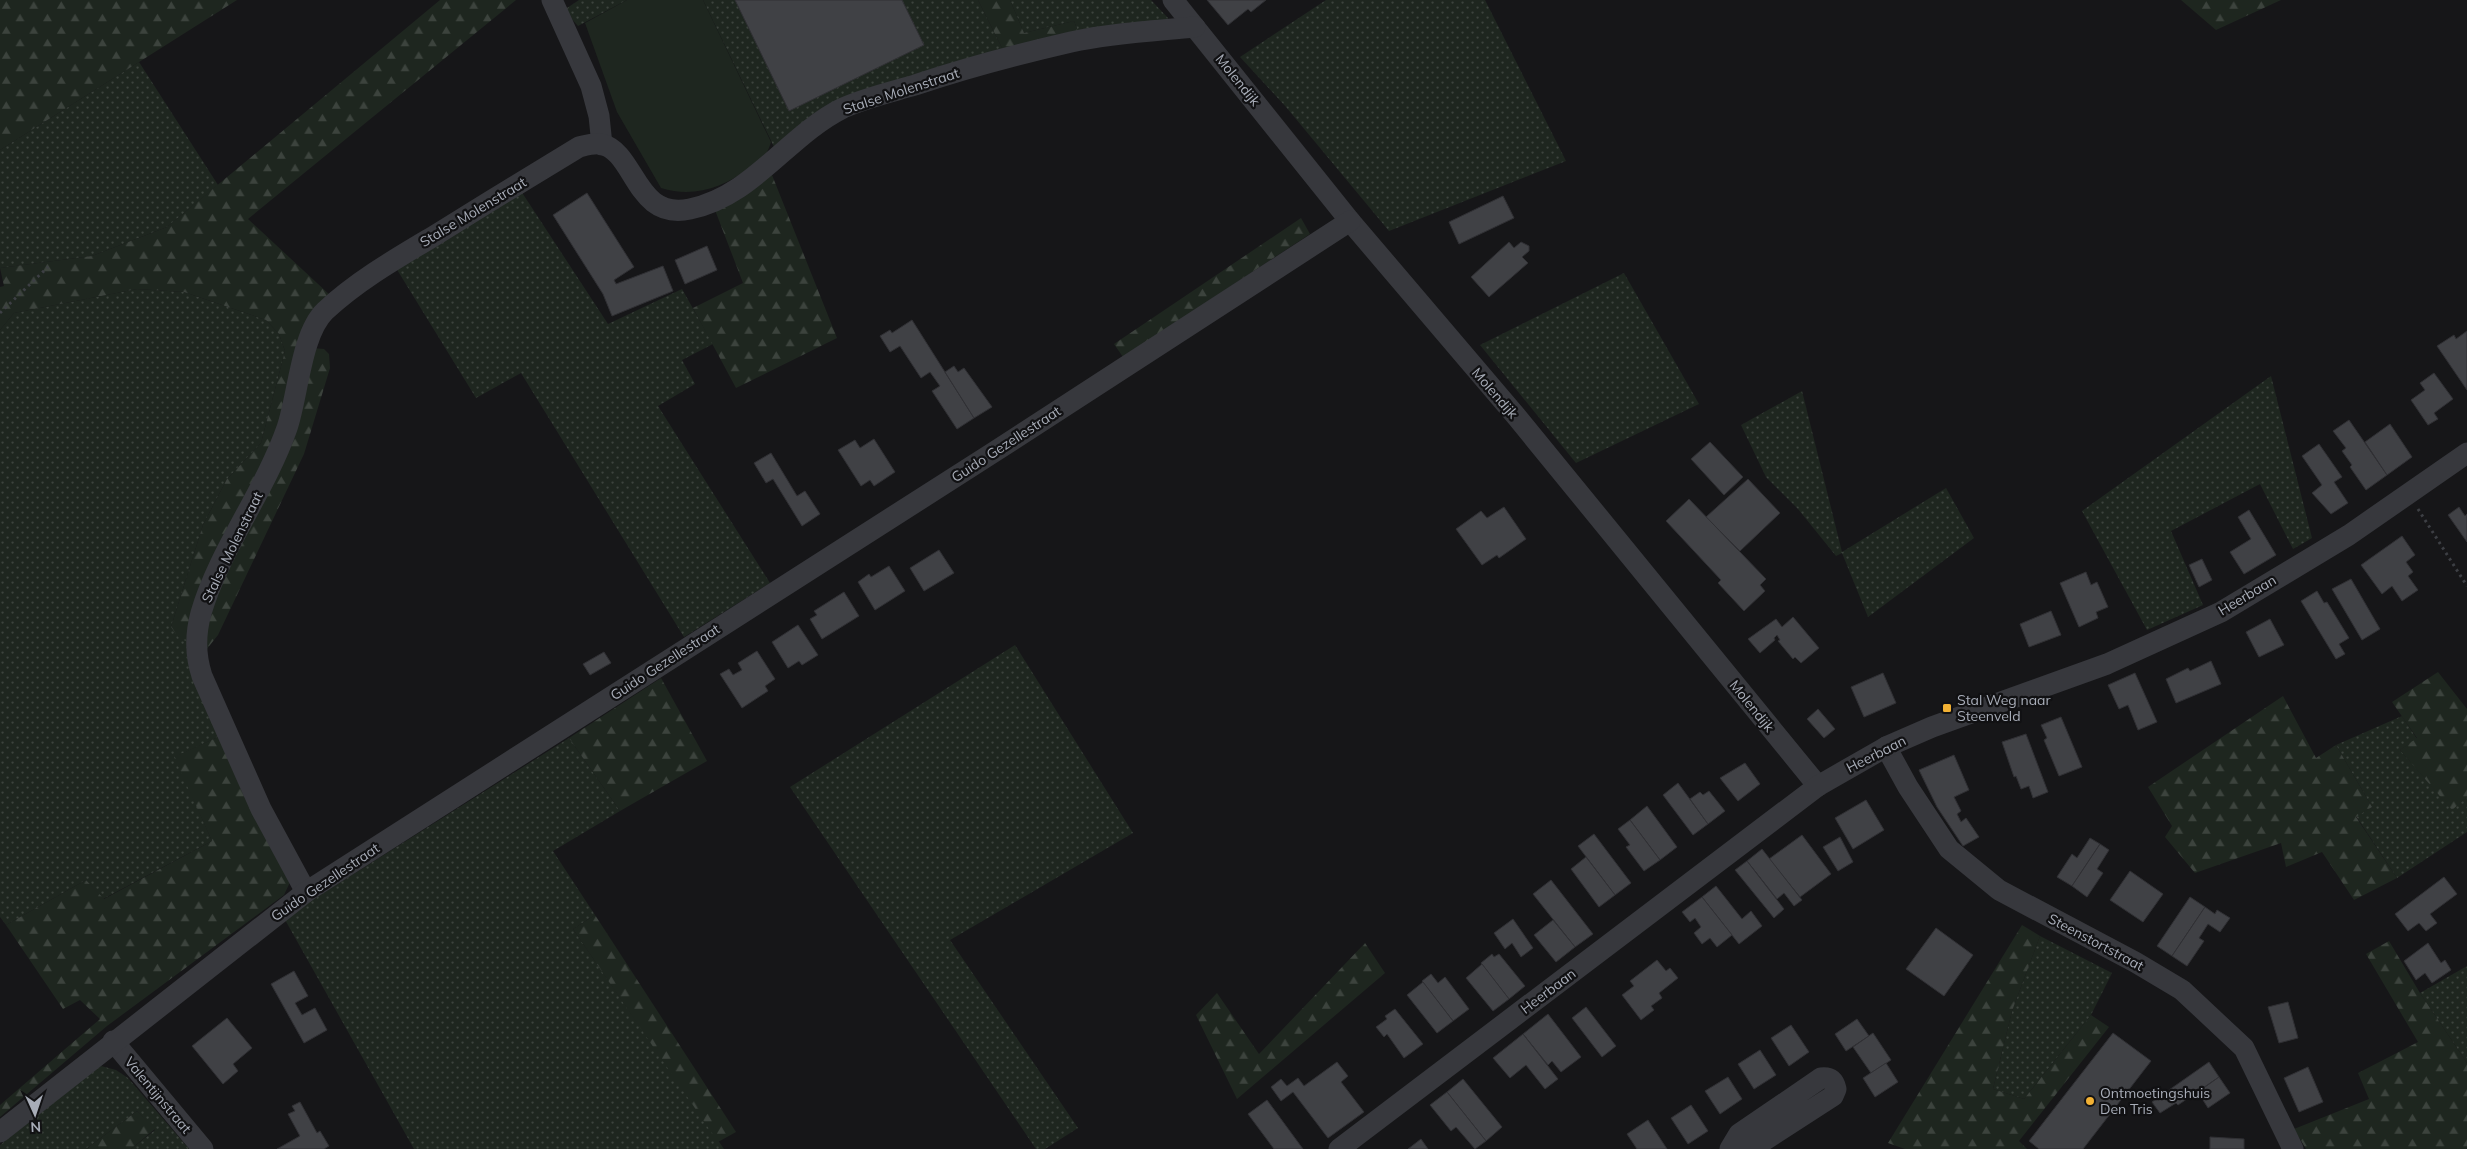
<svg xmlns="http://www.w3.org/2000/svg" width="2467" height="1149" viewBox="0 0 2467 1149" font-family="Mulish,sans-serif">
<defs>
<pattern id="grass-dots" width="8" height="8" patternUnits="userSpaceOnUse" patternTransform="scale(1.25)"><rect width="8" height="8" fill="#1e261f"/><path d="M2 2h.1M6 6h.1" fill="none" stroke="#3c433d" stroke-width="1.8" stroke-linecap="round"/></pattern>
<pattern id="forest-firs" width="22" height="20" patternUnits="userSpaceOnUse" patternTransform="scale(1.25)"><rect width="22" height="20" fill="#1e261f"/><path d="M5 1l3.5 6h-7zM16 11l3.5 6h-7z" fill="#3c433d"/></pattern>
</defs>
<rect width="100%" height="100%" fill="#161618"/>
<g fill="url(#grass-dots)">
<polygon points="579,0 627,0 578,26 564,10"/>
<polygon points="703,0 978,0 1004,52 866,93 776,151"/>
<polygon points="1010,0 1151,0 1168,18 1161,25 1079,34 1074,21 1024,33"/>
<polygon points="1326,0 1485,0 1566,161 1389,231 1286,107 1240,57"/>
<polygon points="139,62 218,185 167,227 92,256 0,268 0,150"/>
<polygon points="519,188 608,324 682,289 713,344 682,360 695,384 658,406 770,583 684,637 521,373 476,398 396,268"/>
<polygon points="1624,273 1699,404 1576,463 1480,345"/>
<polygon points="137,289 184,292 266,320 279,334 285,351 261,443 227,479 203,525 171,627 188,642 218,737 175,757 212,841 103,899 86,880 6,925 0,917 0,330 14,313"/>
<polygon points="2271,376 2312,538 2293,549 2260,484 2171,531 2203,605 2147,630 2082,511"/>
<polygon points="1802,391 1842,552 1946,488 1974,538 1868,617 1842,553 1836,556 1798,509 1766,477 1741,425"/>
<polygon points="1015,645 1133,833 950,940 1078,1128 1045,1149 1036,1149 790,787"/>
<polygon points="2402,716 2417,739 2400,750 2452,809 2467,797 2467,832 2397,878 2356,816 2372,807 2336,745"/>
<polygon points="569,738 620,811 553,851 595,915 573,929 724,1149 414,1149 284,918"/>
<polygon points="2040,936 2112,973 2091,1015 2024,1099 1993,1089 2012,1011"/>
<polygon points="2467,966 2467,1063 2420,993"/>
<polygon points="101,1066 116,1070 128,1078 189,1149 131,1149 155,1130 137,1111 86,1149 0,1149 0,1145 92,1071"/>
</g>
<g fill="url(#forest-firs)">
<polygon points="0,0 237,0 0,150"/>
<polygon points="440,0 516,0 248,219 331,296 299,347 324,349 329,354 330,368 304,454 218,635 206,650 179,638 171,627 203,525 227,479 261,443 285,351 279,334 266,320 184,292 137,289 14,313 0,330 0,287 4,286 0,268 92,256 167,227"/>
<polygon points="978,0 1010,0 1024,33 1074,21 1079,34 1004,52"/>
<polygon points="2181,0 2281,0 2216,30"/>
<polygon points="772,175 837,338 736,388 693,308 743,283 715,210"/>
<polygon points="1301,218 1310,234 1123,357 1114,344"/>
<polygon points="2438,672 2467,709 2467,797 2452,810 2400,750 2417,738 2392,702"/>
<polygon points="661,678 707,761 620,811 569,738"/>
<polygon points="2283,696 2316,758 2336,745 2372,807 2356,817 2397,878 2354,900 2322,852 2286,867 2281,843 2195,873 2165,837 2172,826 2148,787"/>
<polygon points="218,737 291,880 284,895 107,1026 0,1117 0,1105 100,1019 80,1000 63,1009 6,925 86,880 104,899 212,841 174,757"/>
<polygon points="595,915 736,1132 718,1142 573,929"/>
<polygon points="2022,925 2040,936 2012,1011 1993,1089 2024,1099 2091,1015 2109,1027 2019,1141 2027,1149 1905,1149 1888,1143"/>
<polygon points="2389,941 2420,993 2467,1063 2467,1149 2306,1149 2294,1129 2369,1099 2358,1073 2418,1042 2366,954"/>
<polygon points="1365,943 1385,973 1237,1099 1196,1015 1217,993 1259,1054"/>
<polygon points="137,1111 155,1129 131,1149 86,1149"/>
</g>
<path fill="#1e261f" d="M627,0H703L771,142C767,156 761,160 749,168C723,188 693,198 661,188L617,112L585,23Z"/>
<g fill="#404145" stroke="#303034">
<polygon points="735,0 902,0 924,45 789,111"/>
<polygon points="1207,0 1266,0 1251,12 1248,9 1228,25"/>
<polygon points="587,193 634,267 614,280 616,284 663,266 673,291 612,316 603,294 553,215"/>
<polygon points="1503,196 1514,218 1459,244 1449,222"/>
<polygon points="1509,242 1514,248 1521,242 1529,246 1529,251 1522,257 1528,263 1489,297 1471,277"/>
<polygon points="707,246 717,270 685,284 675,260"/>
<polygon points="912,320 974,418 957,429 932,391 940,386 930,372 921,378 900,346 890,352 880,336 890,330 892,333"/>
<polygon points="2467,331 2467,390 2437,346 2454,335 2456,339"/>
<polygon points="954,366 958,372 964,368 992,407 974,418 945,372"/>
<polygon points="2434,373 2453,399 2434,413 2438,419 2428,425 2411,400 2425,390 2420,383"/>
<polygon points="2349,420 2387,475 2366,490 2350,467 2352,465 2342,451 2346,448 2333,431"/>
<polygon points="2390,424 2412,457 2387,475 2365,442"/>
<polygon points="874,439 895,472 874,486 870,480 861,486 838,450 855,440 860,448"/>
<polygon points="1710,442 1743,477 1724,495 1691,459"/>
<polygon points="2319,444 2342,477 2334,482 2348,503 2331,514 2312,493 2322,485 2302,456"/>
<polygon points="771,453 797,496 805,491 820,514 802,526 773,479 766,483 754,463"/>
<polygon points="1748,479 1780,513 1740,551 1706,517"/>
<polygon points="1689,499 1766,579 1760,585 1765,591 1744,611 1718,583 1721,580 1666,521"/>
<polygon points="1504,507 1526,539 1499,558 1497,555 1482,565 1456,529 1481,511 1487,518"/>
<polygon points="2459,507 2465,516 2467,514 2467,542 2448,515"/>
<polygon points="2249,510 2276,555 2244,574 2230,552 2251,539 2238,517"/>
<polygon points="2402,536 2415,555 2406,562 2413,572 2408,576 2418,590 2402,601 2392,586 2382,594 2361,565"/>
<polygon points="939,550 954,573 924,591 910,568"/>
<polygon points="2202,559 2212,580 2199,587 2189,565"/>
<polygon points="889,566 905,591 875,610 858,582 869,574 871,577"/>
<polygon points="2086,572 2091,585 2097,582 2108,607 2096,612 2098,618 2079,627 2060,583"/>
<polygon points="2351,579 2380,629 2362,640 2332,589"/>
<polygon points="2317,591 2324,603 2327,602 2349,638 2339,644 2345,654 2336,659 2301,601"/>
<polygon points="844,592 859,616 822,639 810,619 817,615 814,611"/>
<polygon points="2051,611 2061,635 2029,647 2020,624"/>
<polygon points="1793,617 1819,648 1801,663 1795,657 1793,659 1778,641 1780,640 1777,635 1774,638 1775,640 1760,653 1748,639 1776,619 1782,627"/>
<polygon points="2270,619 2284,645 2259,657 2246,632"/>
<polygon points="798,625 818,655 802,665 799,661 788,668 772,642"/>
<polygon points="757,651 775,679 765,686 768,691 742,708 720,674 729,669 733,675 742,670 738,663"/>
<polygon points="604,652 611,663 590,675 583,664"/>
<polygon points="2211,661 2221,684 2176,703 2166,679 2188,668 2190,671"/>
<polygon points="1883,673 1896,703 1864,717 1851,687"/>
<polygon points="2135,673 2157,722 2138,730 2128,705 2119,709 2108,685"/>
<polygon points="1818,709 1835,729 1824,738 1807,719"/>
<polygon points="2061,717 2082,767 2059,776 2044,740 2047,738 2041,725"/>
<polygon points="2026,734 2048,792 2033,798 2029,786 2021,789 2016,776 2014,777 2002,742"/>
<polygon points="1954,755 1969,790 1954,797 1961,811 1957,814 1961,822 1966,818 1979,837 1963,846 1937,807 1919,770"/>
<polygon points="1745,763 1760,784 1738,801 1720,778"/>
<polygon points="1678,783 1708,824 1693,835 1663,795"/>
<polygon points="1709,791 1725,811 1708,824 1690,799 1700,792 1703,795"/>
<polygon points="1866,800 1884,830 1853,849 1835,818"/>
<polygon points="1647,806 1677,847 1660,860 1630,820"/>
<polygon points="1630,820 1660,860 1644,871 1626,847 1630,845 1618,829"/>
<polygon points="1594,834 1631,883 1615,895 1578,846"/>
<polygon points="1802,835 1831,874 1800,897 1769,859"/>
<polygon points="1840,837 1853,862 1838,871 1823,847"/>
<polygon points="2090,838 2100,844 2072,886 2057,877 2072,854 2077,858"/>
<polygon points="2100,844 2109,850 2097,869 2103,873 2087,897 2072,886"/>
<polygon points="1762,849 1802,900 1794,906 1784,893 1777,899 1747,861"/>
<polygon points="1586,857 1615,895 1599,907 1571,869"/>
<polygon points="1747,861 1784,909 1774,918 1735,870"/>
<polygon points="2130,871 2163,894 2143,922 2110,900"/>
<polygon points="2444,877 2457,894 2430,914 2437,923 2426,931 2419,923 2408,931 2395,914"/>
<polygon points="1551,880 1593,934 1575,947 1533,894"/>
<polygon points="1716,886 1742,919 1751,911 1762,926 1739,944 1702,897"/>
<polygon points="1702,897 1732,935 1717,947 1710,938 1702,944 1694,933 1701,927 1695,918 1690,922 1682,912"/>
<polygon points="2190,897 2205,907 2172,956 2157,946"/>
<polygon points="2205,907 2215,914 2217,910 2230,918 2220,932 2208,924 2199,938 2204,941 2187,966 2172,956"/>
<polygon points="1513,919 1533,948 1521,957 1512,943 1505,949 1494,933"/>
<polygon points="1553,920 1575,947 1556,962 1534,935"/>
<polygon points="1936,928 1973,955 1944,996 1906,969"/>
<polygon points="2428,943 2441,963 2445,960 2451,970 2432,983 2425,973 2416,980 2404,961"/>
<polygon points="1492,954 1494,957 1499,954 1525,986 1509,999 1481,963"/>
<polygon points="1657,960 1666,971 1670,968 1678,978 1659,993 1662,998 1651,1006 1654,1010 1641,1020 1622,995 1634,986 1630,981"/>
<polygon points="1482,964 1509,999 1493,1011 1466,978"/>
<polygon points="294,971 308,996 295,1003 302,1015 315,1008 327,1030 304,1043 271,984"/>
<polygon points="1431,974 1438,983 1445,977 1469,1009 1453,1021 1422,981"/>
<polygon points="1423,982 1453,1021 1437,1033 1407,995"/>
<polygon points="2288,1002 2298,1038 2279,1043 2268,1007"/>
<polygon points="1586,1007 1616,1046 1602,1057 1572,1018"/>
<polygon points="1395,1009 1423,1044 1404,1058 1387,1034 1384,1037 1376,1027 1387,1019 1385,1016"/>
<polygon points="1548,1014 1581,1057 1561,1072 1552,1061 1548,1065 1523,1034"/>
<polygon points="227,1018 252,1048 233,1064 238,1071 223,1084 192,1046"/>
<polygon points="1857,1019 1869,1036 1846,1051 1835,1034"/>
<polygon points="1791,1025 1809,1052 1789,1066 1771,1038"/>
<polygon points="1873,1033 1891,1060 1871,1073 1853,1047"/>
<polygon points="2113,1033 2151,1061 2083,1149 2039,1149 2029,1141"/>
<polygon points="1523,1034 1558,1079 1545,1089 1526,1065 1510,1078 1493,1058"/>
<polygon points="1760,1050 1776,1075 1754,1089 1738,1064"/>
<polygon points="1337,1062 1348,1076 1341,1082 1364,1112 1328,1138 1293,1092 1281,1101 1271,1087 1281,1079 1287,1086 1298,1078 1304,1086"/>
<polygon points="2209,1062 2219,1077 2178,1105 2176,1103 2160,1113 2152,1102"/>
<polygon points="1886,1063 1898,1082 1875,1097 1863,1078"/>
<polygon points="2308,1067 2323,1102 2299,1112 2284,1078"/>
<polygon points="1728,1077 1742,1099 1720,1114 1705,1091"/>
<polygon points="2219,1077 2230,1093 2208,1108 2198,1092"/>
<polygon points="1463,1079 1502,1127 1486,1141 1447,1092"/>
<polygon points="1447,1092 1486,1141 1475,1149 1456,1127 1451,1131 1430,1105"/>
<polygon points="1267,1100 1303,1149 1274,1149 1248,1114"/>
<polygon points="300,1102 317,1133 320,1131 329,1146 324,1149 277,1149 300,1136 288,1114 295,1111 292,1106"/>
<polygon points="1691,1105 1708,1131 1688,1144 1671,1118"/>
<polygon points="1648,1120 1667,1149 1637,1149 1627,1134"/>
<polygon points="2210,1137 2244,1139 2244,1149 2210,1149"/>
<polygon points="1421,1139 1428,1149 1408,1149"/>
</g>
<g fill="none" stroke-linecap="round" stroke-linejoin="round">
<g stroke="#3d3f44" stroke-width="3" stroke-dasharray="2.5 4" stroke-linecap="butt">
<polyline points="0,313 48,267"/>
<polyline points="2418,509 2467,586"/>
</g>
<g stroke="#37383d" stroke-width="21">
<polyline points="552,0 591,86 599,116 602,145"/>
<polyline points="1173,0 1350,221 1516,416 1818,786"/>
<polyline points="1886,747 1908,787 1949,849 1999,890 2135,962 2182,990 2244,1048 2293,1149"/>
<path d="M306,892L261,809L202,676C195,655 195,635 201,613C219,551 265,491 287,428C298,396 301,334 325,311C357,281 397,258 434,236C482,206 531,176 579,147C587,145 594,143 601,144C636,152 635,221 690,209C753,196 787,136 843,108C865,98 891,92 915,85C966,68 1019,54 1071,42C1112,33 1154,31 1195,27"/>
<polyline points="113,1041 203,1149"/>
<polyline points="0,1132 306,892 994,452 1350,221"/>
<polyline points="1339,1149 1818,786 1886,747 1932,727 2107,664 2221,612 2349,535 2467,453"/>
<path d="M1730,1149L1739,1134L1821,1078C1831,1077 1834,1080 1836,1089L1833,1096L1751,1149"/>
</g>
</g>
<g fill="#f2b134" stroke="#111113" stroke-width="2">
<rect x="1942" y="703" width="10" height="10" rx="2.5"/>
<circle cx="2090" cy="1101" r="5"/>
</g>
<g text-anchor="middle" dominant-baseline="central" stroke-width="4.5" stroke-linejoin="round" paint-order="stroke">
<g font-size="14" fill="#a8adb8" stroke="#111113">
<text transform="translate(1238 80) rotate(51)">Molendijk</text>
<text transform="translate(901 91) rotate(-18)">Stalse Molenstraat</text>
<text transform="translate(473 212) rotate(-31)">Stalse Molenstraat</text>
<text transform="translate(1495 393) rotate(49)">Molendijk</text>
<text transform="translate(1006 444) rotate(-33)">Guido Gezellestraat</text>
<text transform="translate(232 547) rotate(-64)">Stalse Molenstraat</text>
<text transform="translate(2247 595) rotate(-31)">Heerbaan</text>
<text transform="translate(665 662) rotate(-33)">Guido Gezellestraat</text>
<text transform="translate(1752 706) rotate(51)">Molendijk</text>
<text transform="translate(1876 754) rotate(-27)">Heerbaan</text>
<text transform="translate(325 882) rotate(-34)">Guido Gezellestraat</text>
<text transform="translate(2096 942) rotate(28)">Steenstortstraat</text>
<text transform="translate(1548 991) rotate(-37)">Heerbaan</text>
<text transform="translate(158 1095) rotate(50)">Valentijnstraat</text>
</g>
<g font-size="14" fill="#a8adb8" stroke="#111113" text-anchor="start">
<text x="1957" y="700">Stal Weg naar<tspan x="1957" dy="16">Steenveld</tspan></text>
<text x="2100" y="1093">Ontmoetingshuis<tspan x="2100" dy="16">Den Tris</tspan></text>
</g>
</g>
<g transform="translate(35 1114) rotate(177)" stroke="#111113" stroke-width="4" paint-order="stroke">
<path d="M0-4L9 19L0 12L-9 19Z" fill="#a8adb8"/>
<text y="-8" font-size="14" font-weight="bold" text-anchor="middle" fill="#a8adb8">N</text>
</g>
</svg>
